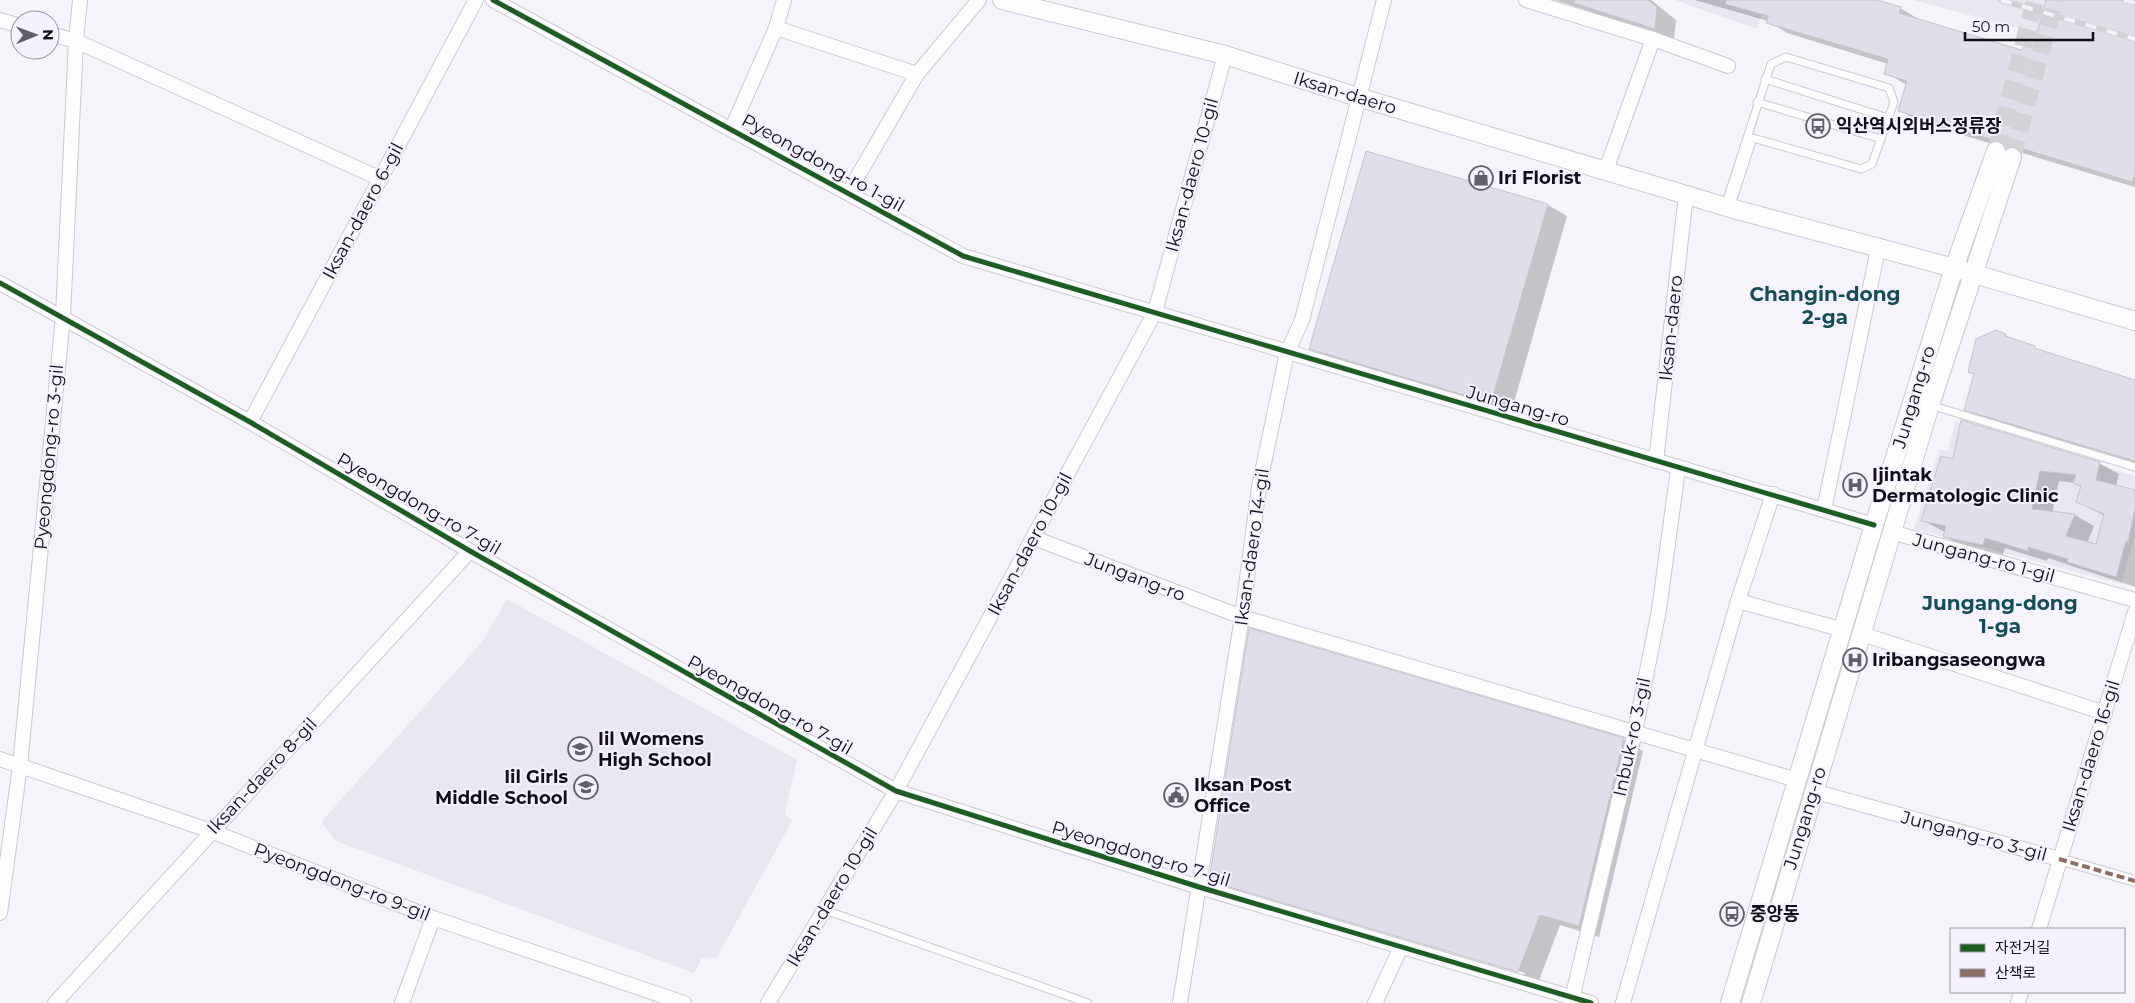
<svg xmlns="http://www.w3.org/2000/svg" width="2135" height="1003" viewBox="0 0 2135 1003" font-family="Montserrat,'Noto Sans KR',sans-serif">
<rect width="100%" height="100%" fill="#f6f4fb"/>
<g fill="#e9e5f1">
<polygon points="1675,0 1766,0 1757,29"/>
<polygon points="1913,0 2135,0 2135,59"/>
<polygon points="1955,421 2135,476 2135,536 2121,584 1914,529 1939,450 1948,451"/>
<polygon points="507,599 797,760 785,813 792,821 717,957 702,958 694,973 336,841 321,822 482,642"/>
</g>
<g fill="#0003" fill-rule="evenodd">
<polygon points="1555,0 1651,0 1676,20 1674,39"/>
<polygon points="1695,0 1873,0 1900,8 1920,20 2022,51 2039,31 2048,0 2135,0 2135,187 1919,122 1900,110 1907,85 1886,73 1888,64 1787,33 1768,21"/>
<polygon points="1367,153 1548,205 1567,216 1511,413 1330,360 1310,348"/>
<polygon points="2005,335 2041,352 2135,380 2135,466 1985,420 1965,409 1975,375 1969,371"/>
<path d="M1954,460L2099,463L2119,474L2116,486L2135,491V587L2048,558L2047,561L2005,548L2003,555L1964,547L1944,536L1945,532L1922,520ZM2059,481L2075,483L2082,487L2078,502L2105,516L2097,546L2087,543L2094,526L2075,515L2052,513Z"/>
<path d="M1250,630L1624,740L1643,751L1599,937L1560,925L1538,983L1229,891L1210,880ZM1229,885L1525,973L1524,975L1229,888Z"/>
</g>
<g fill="#e2ddeb" stroke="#c6c3cc" fill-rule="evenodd">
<polygon points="1575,0 1648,0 1657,7 1655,29 1574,3"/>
<polygon points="1726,0 1877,0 1901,7 1899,13 2021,50 2038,30 2046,0 2135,0 2135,174 2132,182 1898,111 1907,81 1884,74 1888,59 1766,23 1768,16 1725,4"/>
<polygon points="1366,151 1548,204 1491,403 1309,349"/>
<polygon points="1996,330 2006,334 2005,336 2035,346 2034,348 2135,380 2135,461 1964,410 1974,374 1968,372 1976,339"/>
<path d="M1961,420L2100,462L2096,480L2135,490V509L2128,542L2126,541L2116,577L2067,562L2068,559L2028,547V551L1985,538L1983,545L1943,537L1946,526L1921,521L1941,456L1953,459ZM2040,471L2076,475L2073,483L2081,486L2076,502L2104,514L2096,544L2066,536L2075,514L2032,509Z"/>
<polygon points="1249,628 1624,738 1579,926 1540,915 1518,972 1209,881"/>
</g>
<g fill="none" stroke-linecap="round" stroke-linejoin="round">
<g stroke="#d4d2d9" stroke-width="18" stroke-dasharray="18 9" stroke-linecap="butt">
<polyline points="1996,151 2035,0"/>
<polyline points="2012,157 2055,0"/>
</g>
<g stroke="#cbc8d1" stroke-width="9">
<g id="service">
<polyline points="1765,79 1888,118"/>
<polyline points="1757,102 1881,139"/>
<polyline points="1725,206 1771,64 1786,57 1889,88 1894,102 1872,164 1861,169 1753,138 1730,208"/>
<polyline points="1930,405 2135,467"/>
<polyline points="825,910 1088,1003"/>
</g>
</g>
<g stroke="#cbc8d1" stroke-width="12">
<polyline id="pedestrian" points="2059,859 2135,881"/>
</g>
<g stroke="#cbc8d1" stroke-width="16">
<g id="minor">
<polyline points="493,0 963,256 1874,525"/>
<polyline points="1526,0 1653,39 1728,66"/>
<polyline points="0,20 20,26"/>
<polyline points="776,28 917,74"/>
<polyline points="50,34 76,41 381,179"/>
<polyline points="732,128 776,28 784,0"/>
<polyline points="1606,170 1653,39"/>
<polyline points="848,193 917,74 979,0"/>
<polyline points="0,283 250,422 470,551 896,791 1199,887 1591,1003"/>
<polyline points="250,422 476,0"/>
<polyline points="1656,461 1686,195"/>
<polyline points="1824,510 1878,249"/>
<polyline points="1891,532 2135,600"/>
<polyline points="1034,538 1242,617 1797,780"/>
<polyline points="1738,601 1844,630"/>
<polyline points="1862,634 2105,713"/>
<polyline points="0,759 211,831 433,918 684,1003"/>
<polyline points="1813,791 2059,859"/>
<polyline points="0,913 20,766 63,316 76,41 80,0"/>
<polyline points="2039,929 2135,612"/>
<polyline points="55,1003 470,551"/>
<polyline points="402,1003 433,918"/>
<polyline points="768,1003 896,791 1155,312 1225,55"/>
<polyline points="1180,1003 1242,617 1259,487 1287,353 1302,320 1384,0"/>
<polyline points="1375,1003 1401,947"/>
<polyline points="1571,1003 1635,732 1659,610 1678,469"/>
<polyline points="1623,1003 1738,601 1773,494"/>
<polyline points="2018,1003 2021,992"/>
</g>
</g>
<g stroke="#cbc8d1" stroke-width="20">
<g id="tertiary">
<polyline points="1002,0 1225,55 1358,97 1730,208 1954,268 2135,321"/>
<polyline points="1730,1003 1874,525 1954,268 1996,151"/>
<polyline points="1751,1003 1930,405 2012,157"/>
</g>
</g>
<use href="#service" stroke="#fefdfe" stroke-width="7"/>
<use href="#pedestrian" stroke="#fefdfe" stroke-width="10"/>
<use href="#minor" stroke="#fefdfe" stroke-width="14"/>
<use href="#tertiary" stroke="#fefdfe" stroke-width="18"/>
<g stroke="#d1d0d3" stroke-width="5.5">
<g id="rail">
<polyline points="2001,0 2135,39"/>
<polyline points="2124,0 2135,3"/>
</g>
</g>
<use href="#rail" stroke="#f5f1fe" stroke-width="4" stroke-dasharray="11" stroke-linecap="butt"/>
<polyline stroke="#8d6e63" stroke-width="4" stroke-dasharray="8 4" stroke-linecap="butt" points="2059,859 2135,881"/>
<g stroke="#f5f1fe" stroke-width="8">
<g id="cycleway">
<polyline points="493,0 963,256 1874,525"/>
<polyline points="0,283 250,422 470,551 896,791 1199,887 1591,1003"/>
</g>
</g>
<use href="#cycleway" stroke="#1b5e20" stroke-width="5"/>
</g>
<defs>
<g id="bus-ring" transform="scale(1.25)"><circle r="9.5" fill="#f5f1fe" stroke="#625f68" stroke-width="1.5"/><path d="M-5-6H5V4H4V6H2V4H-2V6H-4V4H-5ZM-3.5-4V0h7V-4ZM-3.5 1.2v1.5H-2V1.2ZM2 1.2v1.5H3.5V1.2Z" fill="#625f68"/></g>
<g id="shop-ring" transform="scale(1.25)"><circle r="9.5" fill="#f5f1fe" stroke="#625f68" stroke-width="1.5"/><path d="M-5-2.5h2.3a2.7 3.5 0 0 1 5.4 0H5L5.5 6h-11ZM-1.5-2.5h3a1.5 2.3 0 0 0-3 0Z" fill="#625f68"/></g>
<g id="hospital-ring" transform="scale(1.25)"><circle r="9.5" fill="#f5f1fe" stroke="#625f68" stroke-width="1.5"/><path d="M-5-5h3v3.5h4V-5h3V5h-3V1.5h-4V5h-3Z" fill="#625f68"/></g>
<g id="school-ring" transform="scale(1.25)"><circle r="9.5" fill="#f5f1fe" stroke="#625f68" stroke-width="1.5"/><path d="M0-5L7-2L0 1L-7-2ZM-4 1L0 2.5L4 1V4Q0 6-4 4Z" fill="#625f68"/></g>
<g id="civic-ring" transform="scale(1.25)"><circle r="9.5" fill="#f5f1fe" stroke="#625f68" stroke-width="1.5"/><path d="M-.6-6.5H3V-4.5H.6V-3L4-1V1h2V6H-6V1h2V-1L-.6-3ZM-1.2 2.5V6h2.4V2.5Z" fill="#625f68"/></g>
</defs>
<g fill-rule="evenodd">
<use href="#bus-ring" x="1818" y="126"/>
<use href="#shop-ring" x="1481" y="178"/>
<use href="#hospital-ring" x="1855" y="485"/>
<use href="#hospital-ring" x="1855" y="660"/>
<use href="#school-ring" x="580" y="749"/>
<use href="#school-ring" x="586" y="787"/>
<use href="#civic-ring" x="1176" y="795"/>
<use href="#bus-ring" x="1732" y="914"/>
</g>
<g text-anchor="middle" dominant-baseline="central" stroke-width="4" stroke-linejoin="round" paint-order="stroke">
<g font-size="18" fill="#120f19" stroke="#f5f1fe">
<text transform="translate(1345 93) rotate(17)">Iksan-daero</text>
<text transform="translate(823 163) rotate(29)">Pyeongdong-ro 1-gil</text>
<text transform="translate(1192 175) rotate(-75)">Iksan-daero 10-gil</text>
<text transform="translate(363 211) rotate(-62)">Iksan-daero 6-gil</text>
<text transform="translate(1671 328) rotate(-84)">Iksan-daero</text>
<text transform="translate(1914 397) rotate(-73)">Jungang-ro</text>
<text transform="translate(1518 406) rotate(16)">Jungang-ro</text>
<text transform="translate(49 457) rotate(-85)">Pyeongdong-ro 3-gil</text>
<text transform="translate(419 504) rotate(30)">Pyeongdong-ro 7-gil</text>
<text transform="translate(1030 544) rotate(-62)">Iksan-daero 10-gil</text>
<text transform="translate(1252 547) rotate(-82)">Iksan-daero 14-gil</text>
<text transform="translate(1984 558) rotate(15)">Jungang-ro 1-gil</text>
<text transform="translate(1135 577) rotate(21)">Jungang-ro</text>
<text transform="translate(770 705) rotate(29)">Pyeongdong-ro 7-gil</text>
<text transform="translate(1632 737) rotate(-78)">Inbuk-ro 3-gil</text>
<text transform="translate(2091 756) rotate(-73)">Iksan-daero 16-gil</text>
<text transform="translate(262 776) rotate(-47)">Iksan-daero 8-gil</text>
<text transform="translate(1805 818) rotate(-73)">Jungang-ro</text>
<text transform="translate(1974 836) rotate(15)">Jungang-ro 3-gil</text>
<text transform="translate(1141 854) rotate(17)">Pyeongdong-ro 7-gil</text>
<text transform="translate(342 882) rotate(21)">Pyeongdong-ro 9-gil</text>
<text transform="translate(832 897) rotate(-59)">Iksan-daero 10-gil</text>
</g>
<g font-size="18" font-weight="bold" fill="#120f19" stroke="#f5f1fe" text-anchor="start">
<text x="1836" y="126">익산역시외버스정류장</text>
<text x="1498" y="178">Iri Florist</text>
<text x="1872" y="475">Ijintak<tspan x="1872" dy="21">Dermatologic Clinic</tspan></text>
<text x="1872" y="660">Iribangsaseongwa</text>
<text x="598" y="739">Iil Womens<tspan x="598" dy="21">High School</tspan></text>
<text x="568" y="777" text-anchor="end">Iil Girls<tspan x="568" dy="21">Middle School</tspan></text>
<text x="1194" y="785">Iksan Post<tspan x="1194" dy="21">Office</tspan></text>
<text x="1750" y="914">중앙동</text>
</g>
<g font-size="20" font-weight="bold" fill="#124e56" stroke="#f5f1fe">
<text x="1825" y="294">Changin-dong<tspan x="1825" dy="23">2-ga</tspan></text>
<text x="2000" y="603">Jungang-dong<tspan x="2000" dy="23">1-ga</tspan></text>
</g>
</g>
<rect x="1950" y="928" width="175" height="65" fill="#f5f1fe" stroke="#9a97a2"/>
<rect x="1960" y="944" width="25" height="8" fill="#1b5e20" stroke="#9a97a2"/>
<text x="1995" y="953" font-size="15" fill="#120f19">자전거길</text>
<rect x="1960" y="969" width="25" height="8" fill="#8d6e63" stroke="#9a97a2"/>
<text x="1995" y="978" font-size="15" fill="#120f19">산책로</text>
<g transform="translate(35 35) rotate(89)"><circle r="24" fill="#f5f1fe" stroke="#9a97a2"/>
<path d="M0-4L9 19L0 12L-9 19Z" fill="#625f68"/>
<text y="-8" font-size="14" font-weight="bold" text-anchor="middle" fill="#120f19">N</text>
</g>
<path d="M1965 32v8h128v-8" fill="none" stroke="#120f19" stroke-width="2.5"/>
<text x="1972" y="32" font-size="15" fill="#120f19" stroke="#f5f1fe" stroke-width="4" paint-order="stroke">50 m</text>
</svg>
